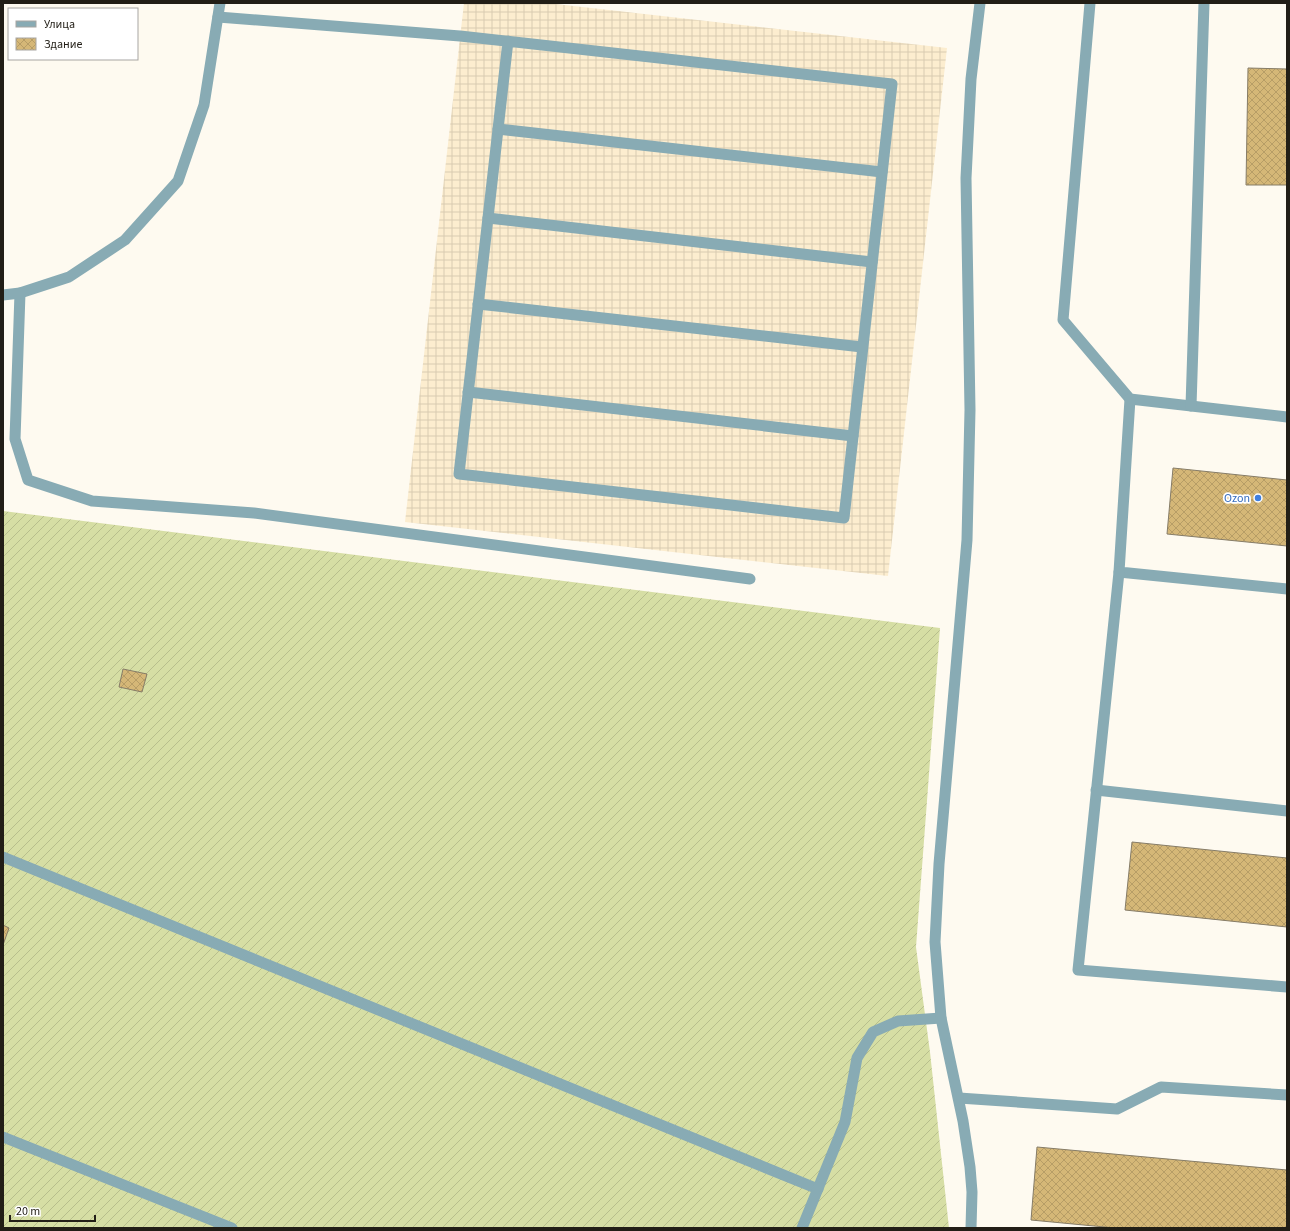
<svg xmlns="http://www.w3.org/2000/svg" width="1290" height="1231" viewBox="0 0 1290 1231" font-family="'Source Sans 3',sans-serif">
<defs>
<pattern id="industrial-grid" width="8" height="8" patternUnits="userSpaceOnUse"><rect width="8" height="8" fill="#fcedcf"/><path d="M0 4h8M4 0v8" fill="none" stroke="#d8cbb1"/></pattern>
<pattern id="garden-furrows" width="10" height="10" patternUnits="userSpaceOnUse"><rect width="10" height="10" fill="#d6dea4"/><path d="M-1 1l2-2M0 10L10 0M9 11l2-2" fill="none" stroke="#b7be8c"/></pattern>
<pattern id="building-cross-hatch" width="8" height="8" patternUnits="userSpaceOnUse"><rect width="8" height="8" fill="#d5b777"/><path d="M0 0l8 8M0 8l8-8" fill="none" stroke="#b79d66"/></pattern>
</defs>
<rect width="100%" height="100%" fill="#fefaf0"/>
<polygon fill="url(#industrial-grid)" points="464,3 547,3 947,48 888,576 405,522"/>
<polygon fill="url(#garden-furrows)" points="3,511 940,628 916,947 930,1052 949,1228 3,1228"/>
<g fill="url(#building-cross-hatch)" stroke="#867c67">
<polygon points="1248,68 1287,69 1287,185 1246,185"/>
<polygon points="1173,468 1287,480 1287,546 1167,534"/>
<polygon points="123,669 147,674 142,692 119,687"/>
<polygon points="1132,842 1287,858 1287,927 1125,910"/>
<polygon points="3,925 9,928 3,945"/>
<polygon points="1037,1147 1287,1170 1287,1228 1115,1228 1031,1220"/>
</g>
<g fill="none" stroke-linecap="round" stroke-linejoin="round">
<g stroke="#88abb4" stroke-width="11">
<polyline points="1090,3 1063,320 1130,399 1287,417"/>
<polyline points="218,17 460,36 892,84 844,518 459,474 508,41"/>
<polyline points="498,129 882,172"/>
<polyline points="488,218 872,262"/>
<polyline points="478,304 862,347"/>
<polyline points="468,392 853,436"/>
<polyline points="1130,399 1119,572 1287,589"/>
<polyline points="1191,406 1204,3"/>
<polyline points="1119,572 1078,970 1287,987"/>
<polyline points="1096,790 1287,811"/>
<polyline points="3,857 818,1189"/>
<polyline points="959,1098 1117,1109 1161,1087 1287,1095"/>
<polyline points="3,1137 232,1228"/>
<polyline points="802,1228 845,1122 857,1058 873,1032 898,1021 941,1018"/>
</g>
<g stroke="#88abb4" stroke-width="11">
<polyline points="20,293 15,439 28,480 92,501 254,513 750,579"/>
<polyline points="3,295 20,293 69,277 125,240 178,181 204,105 220,3"/>
<polyline points="971,1228 972,1192 970,1167 963,1121 941,1018 935,942 939,864 967,540 970,410 966,178 971,79 980,3"/>
</g>
</g>
<circle fill="#3f7fe0" stroke="#fff" stroke-width="1.5" cx="1258" cy="498" r="4"/>
<g text-anchor="middle" dominant-baseline="central" stroke-width="3.5" stroke-linejoin="round" paint-order="stroke">
<g font-size="12" fill="#366cbe" stroke="#fff" text-anchor="end">
<text x="1250" y="498">Ozon</text>
</g>
</g>
<rect width="1290" height="1231" fill="none" stroke="#221e16" stroke-width="8"/>
<rect x="8" y="8" width="130" height="52" fill="#ffffff" stroke="#a7a5a2"/>
<rect x="16" y="21" width="20" height="6" fill="#88abb4" stroke="#a7a5a2"/>
<text x="44" y="28" font-size="12" fill="#221e16">Улица</text>
<rect x="16" y="38" width="20" height="12" fill="url(#building-cross-hatch)" stroke="#a7a5a2"/>
<text x="44" y="48" font-size="12" fill="#221e16">Здание</text>
<path d="M10 1215v6h85v-6" fill="none" stroke="#221e16" stroke-width="2"/>
<text x="16" y="1215" font-size="12" fill="#221e16" stroke="#ffffff" stroke-width="3" paint-order="stroke">20 m</text>
</svg>
